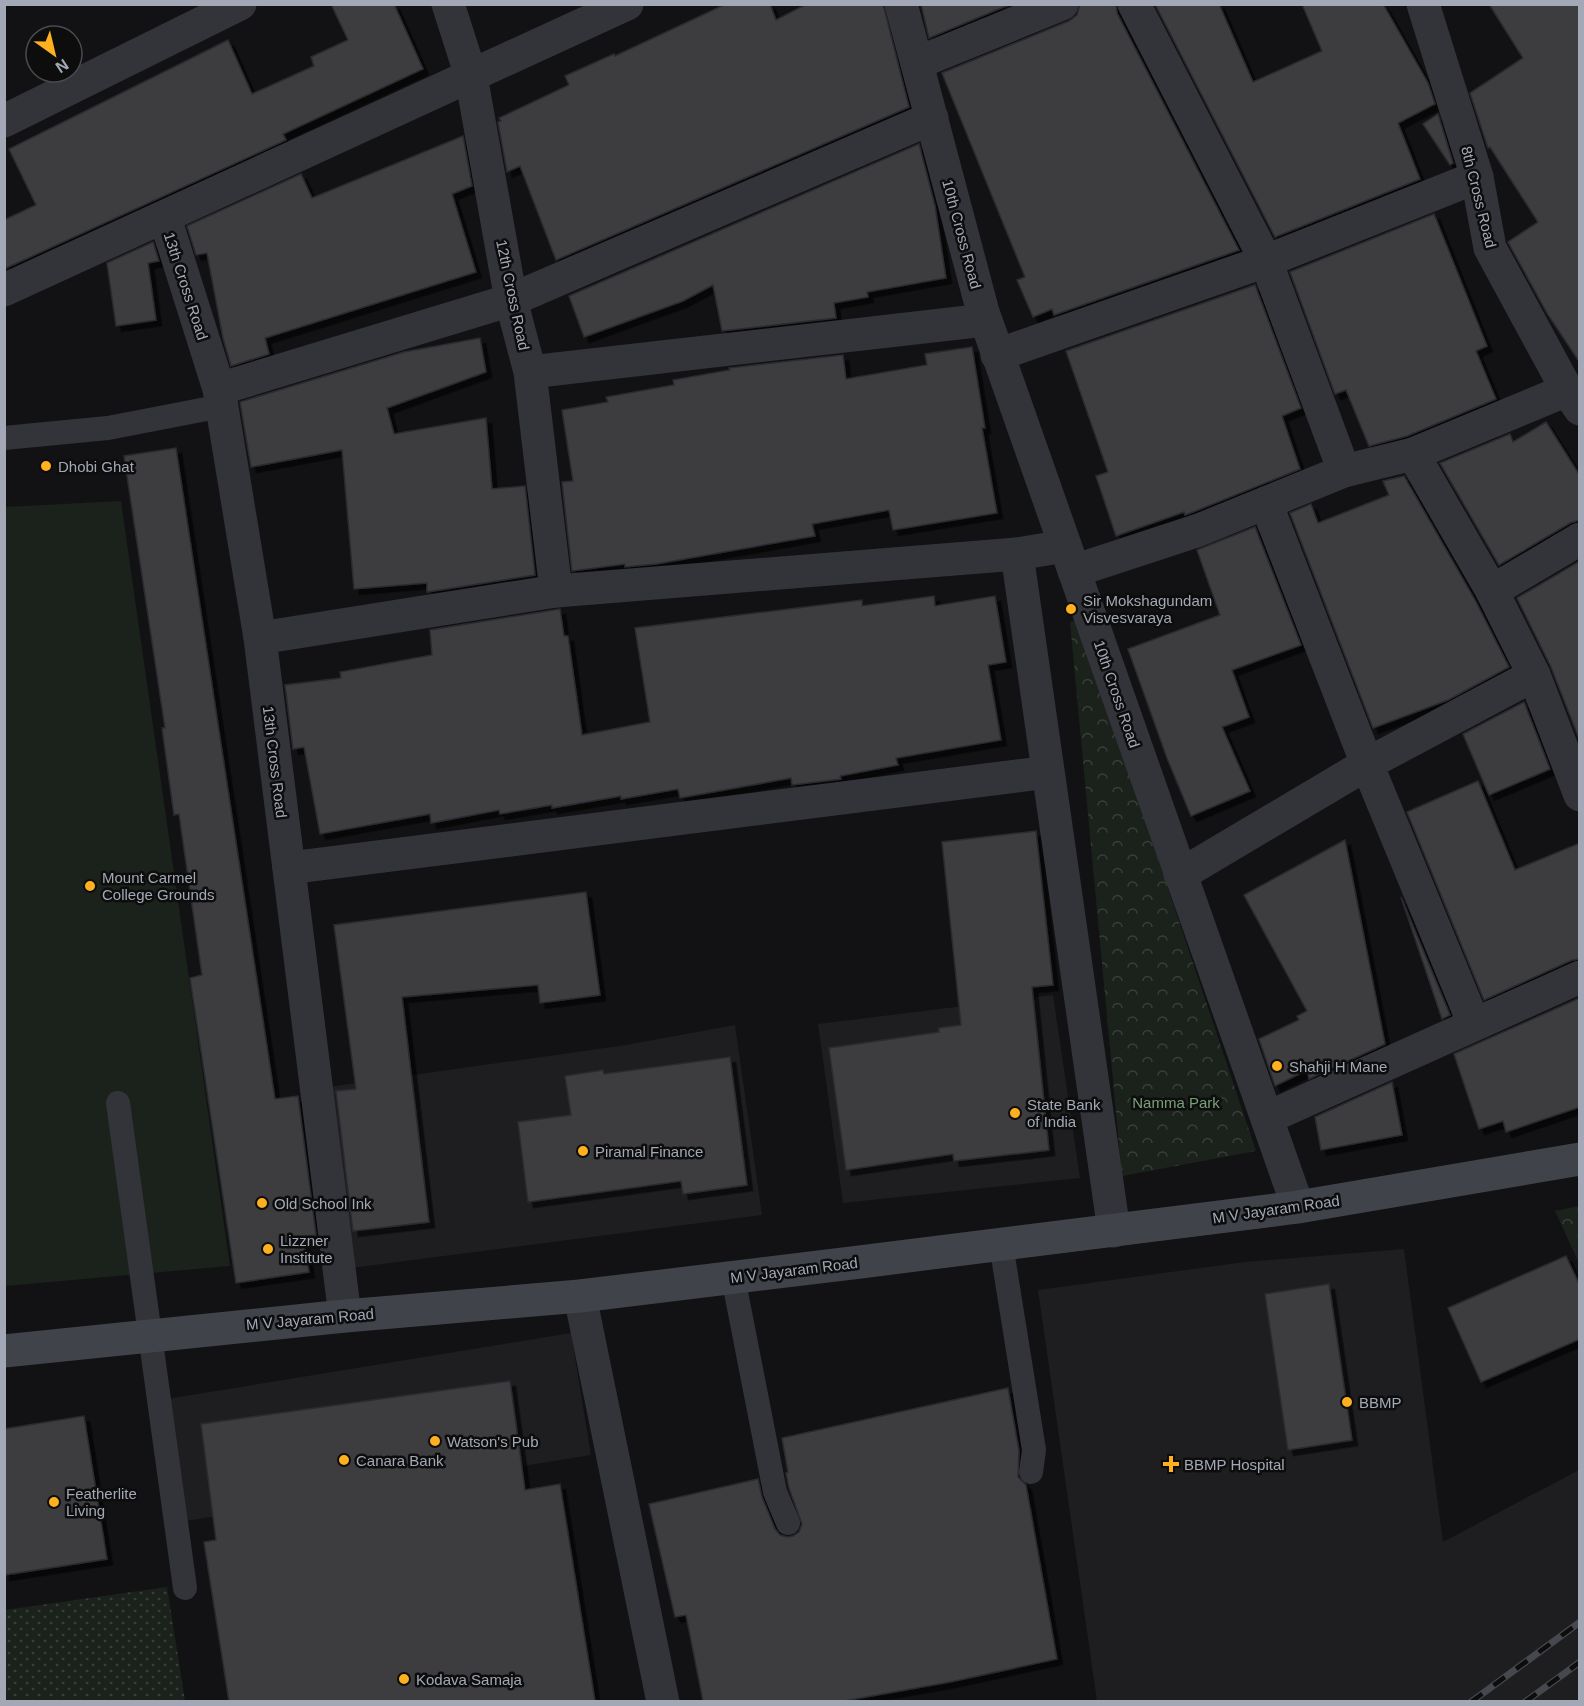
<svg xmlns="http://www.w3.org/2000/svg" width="1584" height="1706" viewBox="0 0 1584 1706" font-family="Helvetica,sans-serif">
<defs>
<pattern id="grass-dots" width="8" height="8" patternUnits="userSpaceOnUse" patternTransform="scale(1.5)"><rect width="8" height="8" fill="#1a221b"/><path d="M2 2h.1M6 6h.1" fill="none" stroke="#383f3a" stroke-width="1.8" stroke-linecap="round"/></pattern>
<pattern id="park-crowns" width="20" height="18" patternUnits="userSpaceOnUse" patternTransform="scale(1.5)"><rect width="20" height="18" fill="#1a221b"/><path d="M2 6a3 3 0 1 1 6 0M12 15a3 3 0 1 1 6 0" fill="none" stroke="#383f3a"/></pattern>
<filter id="shadow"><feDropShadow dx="5.5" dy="5.5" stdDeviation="0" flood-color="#0009"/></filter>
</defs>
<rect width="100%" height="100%" fill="#121214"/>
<g fill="#1e1e21">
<polygon points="1053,995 1080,1178 843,1203 818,1024"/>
<polygon points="735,1025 762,1215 343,1269 321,1088 626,1045"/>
<polygon points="1404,1249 1443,1542 1579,1470 1579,1701 1097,1701 1038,1290 1245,1262"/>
<polygon points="571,1333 591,1455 186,1521 167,1399"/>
</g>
<polygon fill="url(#grass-dots)" points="167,1587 185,1701 5,1701 5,1610"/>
<g fill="url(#park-crowns)">
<polygon points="1078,620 1256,1151 1122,1176 1070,622"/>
<polygon points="1579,1206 1580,1206 1579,1263 1555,1211"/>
</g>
<polygon fill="#1a221b" points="121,501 230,1266 5,1286 5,507"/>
<g fill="#3c3d41" stroke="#2c2c30" stroke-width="1.5" filter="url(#shadow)">
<polygon points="331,4 394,4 423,69 283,134 286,140 4,269 4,220 36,205 9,149 228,40 252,94 314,66 311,57 348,40"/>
<polygon points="726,4 770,4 776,20 807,4 883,4 909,107 556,260 520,166 507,172 498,122 501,121 499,118 569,85 565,76 614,54 615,56"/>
<polygon points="921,4 1011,4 929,38"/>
<polygon points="1080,4 1116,4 1117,13 1239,250 1054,315 1052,309 1033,317 1017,280 1025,277 942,73 1069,21 1077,15"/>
<polygon points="1155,4 1219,4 1253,82 1322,51 1302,4 1383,4 1428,83 1435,104 1398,123 1420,179 1275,237"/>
<polygon points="1489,4 1580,4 1580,363 1547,313 1508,242 1538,222 1490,147 1488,148 1470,93 1523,58"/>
<polygon points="1438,114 1453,163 1450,165 1423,124"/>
<polygon points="463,136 472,186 452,194 476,272 265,338 269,354 231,366 223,338 207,253 196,255 187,226 301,174 312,198"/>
<polygon points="919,144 935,206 946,278 867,292 868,297 834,303 836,318 722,331 713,285 683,301 584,337 569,296"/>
<polygon points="1434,214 1487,346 1476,351 1496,399 1407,436 1369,446 1346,390 1335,394 1290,272"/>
<polygon points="153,242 159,261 148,263 156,320 116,326 107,263"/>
<polygon points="1255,285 1301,408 1282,416 1300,469 1193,512 1185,515 1184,512 1116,536 1096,476 1108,472 1066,351"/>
<polygon points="480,338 486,372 387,408 394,434 486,418 492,489 525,486 535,575 427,592 427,583 354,589 342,450 251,467 240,402 404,352"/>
<polygon points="972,347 985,428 982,428 997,513 893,530 889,510 812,524 815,536 656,564 625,567 625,564 572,571 562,482 573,481 562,410 608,402 606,397 674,385 673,380 730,370 729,368 843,355 846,379 927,365 925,354"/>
<polygon points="1546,422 1580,476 1580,520 1570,523 1499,565 1440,463 1510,434 1513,442"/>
<polygon points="176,448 275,1099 298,1096 316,1235 303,1237 309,1272 236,1283 190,978 202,975 179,814 174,815 162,728 165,728 124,456"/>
<polygon points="1404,476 1475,600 1509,667 1448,700 1373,728 1290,513 1311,504 1318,523 1389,495 1383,481"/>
<polygon points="1255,527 1301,645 1232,670 1249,717 1222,727 1250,791 1191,816 1167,758 1128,649 1220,615 1197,550"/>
<polygon points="1580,561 1580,741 1551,667 1517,598"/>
<polygon points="934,596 935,606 995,596 1006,662 988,665 1001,740 896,758 898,765 840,776 841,779 792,785 791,778 680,798 678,789 621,799 621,796 552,808 552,805 500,814 499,810 431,823 430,814 320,834 304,747 293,749 285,685 341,678 340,672 432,655 430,630 560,609 564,636 568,636 582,735 650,722 635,628 862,600 862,606"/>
<polygon points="1524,702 1550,769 1489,795 1463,734"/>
<polygon points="1478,781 1515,870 1580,843 1580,959 1572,960 1484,1000 1407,812"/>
<polygon points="1036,831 1053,985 1032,987 1049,1150 954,1161 953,1154 846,1170 829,1048 939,1032 939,1028 961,1025 942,842"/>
<polygon points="1345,840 1385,1044 1309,1079 1307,1070 1275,1086 1259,1039 1299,1020 1297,1016 1307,1011 1244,895"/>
<polygon points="586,892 600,995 540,1003 538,985 402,997 429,1222 353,1231 336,1091 356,1089 334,925"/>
<polygon points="1401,897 1450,1015 1442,1019"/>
<polygon points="1580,998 1580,1107 1506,1132 1503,1121 1479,1129 1454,1054"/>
<polygon points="730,1057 747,1185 683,1194 681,1181 528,1202 518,1122 571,1115 565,1076 603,1070 604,1074"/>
<polygon points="1392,1082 1402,1135 1321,1150 1315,1117"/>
<polygon points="1566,1256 1580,1286 1580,1339 1481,1382 1448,1308"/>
<polygon points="1329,1284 1352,1440 1288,1450 1265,1294"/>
<polygon points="510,1381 525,1490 560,1484 595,1701 229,1701 204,1542 216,1540 201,1424"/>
<polygon points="1008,1388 1019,1451 1018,1477 1026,1485 1057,1659 950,1682 844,1701 703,1701 686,1615 675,1617 649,1504 758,1479 762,1497 775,1529 780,1535 787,1537 793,1536 799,1532 802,1524 789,1488 786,1473 788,1472 782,1438"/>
<polygon points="84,1416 107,1559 4,1575 4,1429"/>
</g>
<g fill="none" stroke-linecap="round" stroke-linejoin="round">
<g stroke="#323439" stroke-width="24">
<polyline points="4,438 108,428 222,406"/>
<polyline points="118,1103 185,1588"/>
<polyline points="1001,1244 1034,1450 1031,1472"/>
<polyline points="733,1277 775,1492 788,1523"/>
</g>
<g stroke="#323439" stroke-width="33">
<polyline points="448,4 471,76 511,300 530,372 556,591"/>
<polyline points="901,4 983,312 1298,1207"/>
<polyline points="1134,4 1266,261 1344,471"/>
<polyline points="1423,4 1477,177 1490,248 1567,390 1580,409"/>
<polyline points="917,63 1062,4"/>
<polyline points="4,121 240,4"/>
<polyline points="165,218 219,389 260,638 345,1316"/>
<polyline points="4,290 627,4"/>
<polyline points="997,355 1266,261 1477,177"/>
<polyline points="530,372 985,320"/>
<polyline points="219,389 511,300 932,118"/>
<polyline points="1413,454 1492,591"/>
<polyline points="1266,503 1367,764 1474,1024"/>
<polyline points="1580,539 1492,591 1534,675 1580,795"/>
<polyline points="1065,546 1017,554 1114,1231"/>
<polyline points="1074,571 1199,530 1344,471 1413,454 1567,390"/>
<polyline points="260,638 556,591 1017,554"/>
<polyline points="289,868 1048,772"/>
<polyline points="1180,875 1367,764 1534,675"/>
<polyline points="1267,1118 1580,977"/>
<polyline points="580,1296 663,1702"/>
</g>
<polyline stroke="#404349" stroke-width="33" points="4,1351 345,1316 580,1296 860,1262 1298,1207 1580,1159"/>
<g stroke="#45484e" stroke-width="7">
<g id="rail">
<polyline points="1471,1702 1580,1622"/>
<polyline points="1525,1702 1580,1662"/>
</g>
</g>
<use href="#rail" stroke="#0d0d0e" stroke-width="4.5" stroke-dasharray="14" stroke-linecap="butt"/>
</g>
<g fill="#ffb01e" stroke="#0d0d0e" stroke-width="2">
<circle cx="46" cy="466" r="6"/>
<circle cx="1071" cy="609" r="6"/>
<circle cx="90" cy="886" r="6"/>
<circle cx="1277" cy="1066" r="6"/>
<circle cx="1015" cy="1113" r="6"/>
<circle cx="583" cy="1151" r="6"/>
<circle cx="262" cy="1203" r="6"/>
<circle cx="268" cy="1249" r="6"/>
<circle cx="1347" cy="1402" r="6"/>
<circle cx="435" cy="1441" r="6"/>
<circle cx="344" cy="1460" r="6"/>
<path d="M1168 1455h6v6h6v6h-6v6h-6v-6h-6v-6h6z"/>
<circle cx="54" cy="1502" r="6"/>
<circle cx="404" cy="1679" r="6"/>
</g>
<g text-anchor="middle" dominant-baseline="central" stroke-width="5" stroke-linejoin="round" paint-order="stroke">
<g font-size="15" fill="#a2a8b5" stroke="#0d0d0e">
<text transform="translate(1479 197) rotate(76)">8th Cross Road</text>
<text transform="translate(962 234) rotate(75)">10th Cross Road</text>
<text transform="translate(186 286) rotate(72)">13th Cross Road</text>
<text transform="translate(513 295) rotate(78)">12th Cross Road</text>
<text transform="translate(1117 694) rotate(71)">10th Cross Road</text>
<text transform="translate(275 762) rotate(83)">13th Cross Road</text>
<text transform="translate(1276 1209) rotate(-8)">M V Jayaram Road</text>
<text transform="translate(794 1270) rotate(-7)">M V Jayaram Road</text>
<text transform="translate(310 1319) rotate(-5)">M V Jayaram Road</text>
</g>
<g font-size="15" fill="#a2a8b5" stroke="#0d0d0e" text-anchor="start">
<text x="58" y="466">Dhobi Ghat</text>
<text x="1083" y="600">Sir Mokshagundam<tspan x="1083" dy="17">Visvesvaraya</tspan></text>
<text x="102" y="877">Mount Carmel<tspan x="102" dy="17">College Grounds</tspan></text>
<text x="1289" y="1066">Shahji H Mane</text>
<text x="1027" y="1104">State Bank<tspan x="1027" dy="17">of India</tspan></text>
<text x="595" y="1151">Piramal Finance</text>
<text x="274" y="1203">Old School Ink</text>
<text x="280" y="1240">Lizzner<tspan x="280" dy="17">Institute</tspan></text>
<text x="1359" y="1402">BBMP</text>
<text x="447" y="1441">Watson's Pub</text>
<text x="356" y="1460">Canara Bank</text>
<text x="1184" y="1464">BBMP Hospital</text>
<text x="66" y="1493">Featherlite<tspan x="66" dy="17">Living</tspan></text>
<text x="416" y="1679">Kodava Samaja</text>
</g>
<g font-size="15" fill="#77a279" stroke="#0d0d0e">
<text x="1176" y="1102">Namma Park</text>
</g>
</g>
<rect width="1584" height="1706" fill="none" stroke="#a2a8b5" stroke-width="12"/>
<g transform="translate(54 54) rotate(146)"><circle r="28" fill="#0d0d0e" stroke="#494b51" stroke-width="1.5"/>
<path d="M0-4.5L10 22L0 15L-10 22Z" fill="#ffb01e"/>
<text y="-9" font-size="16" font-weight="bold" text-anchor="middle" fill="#a2a8b5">N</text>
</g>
</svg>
